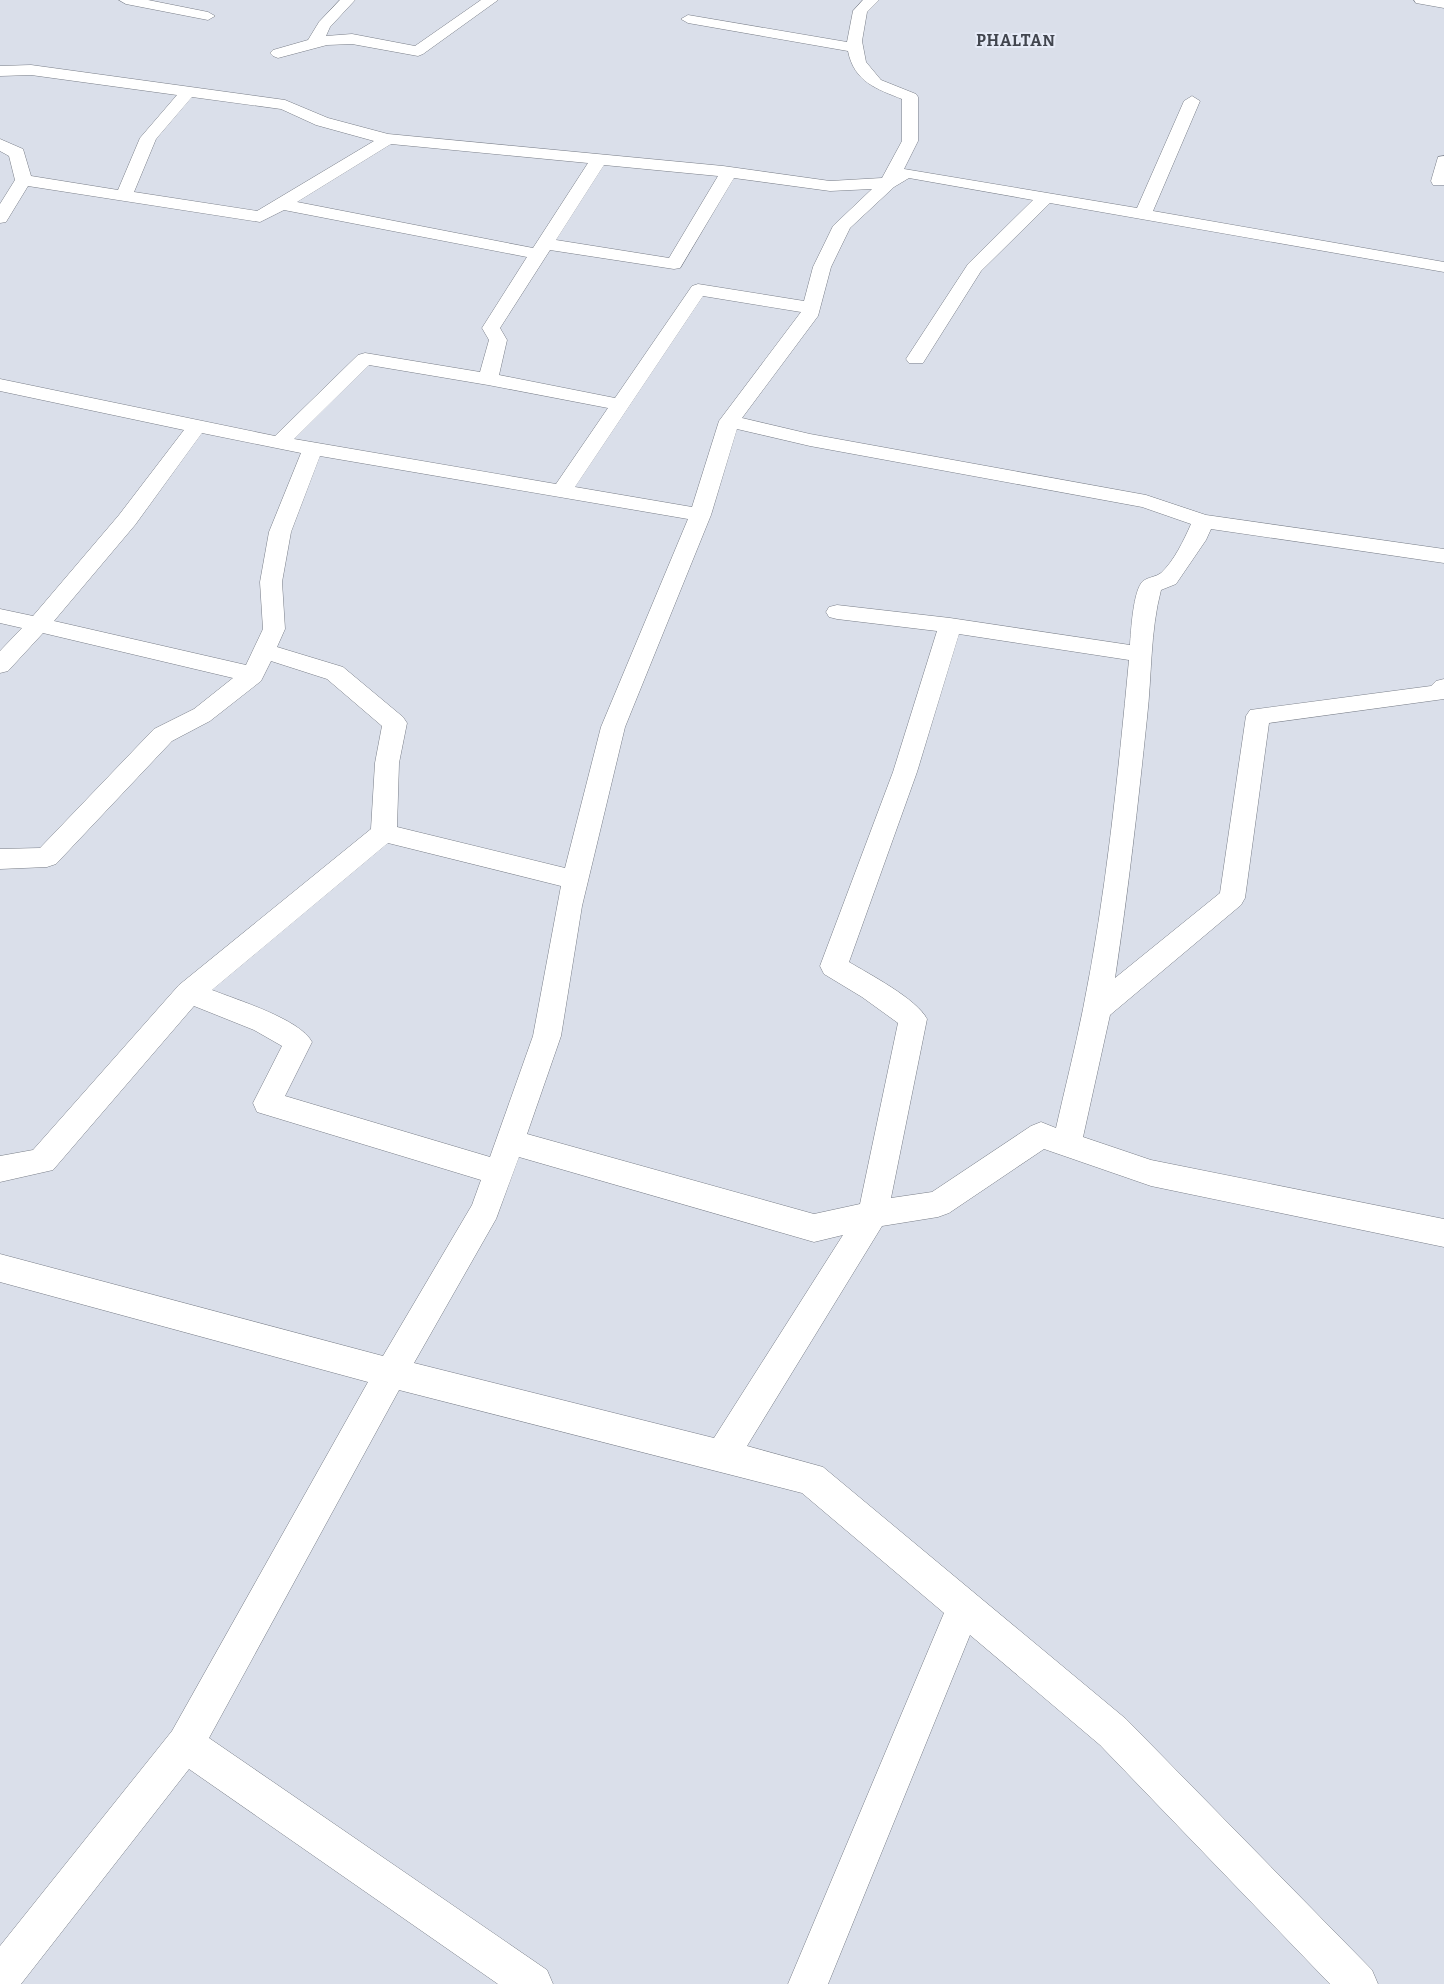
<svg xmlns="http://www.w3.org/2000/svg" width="1444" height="1984" viewBox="0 0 1444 1984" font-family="Bitter,serif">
<rect width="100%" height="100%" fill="#dadfea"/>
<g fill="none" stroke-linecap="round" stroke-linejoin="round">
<g stroke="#797e88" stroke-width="1">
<g id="minor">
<polygon points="119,0 148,0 208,12 215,16 208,20 126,4"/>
<polygon points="340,0 355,0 330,27 326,36 352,34 415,46 481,0 498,0 423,54 418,56 352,44 327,45 278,58 273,56 270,53 273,50 308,40 319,22"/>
<path d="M863,0H879L867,12L862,41L866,62L881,80L916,94L918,97V141L904,169L1137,208L1184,101L1192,96L1200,101L1153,211L1444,262V272L1050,203L981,271L923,363H909L906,359L968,264L1033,200L909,178L894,187L850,228L831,267L818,316L742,418L810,434L1146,495L1206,515L1444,549V563L1211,529L1206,540L1176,584L1161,590C1150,632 1152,675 1147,718C1138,805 1128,892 1115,978L1220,893L1246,716L1250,710L1431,686L1436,681L1444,679V699L1269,723L1245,898L1241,905L1110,1015L1083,1137L1151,1160L1444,1219V1247L1151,1186L1044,1149L949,1213L938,1217L882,1226L747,1446L823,1467L1126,1719L1372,1970L1378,1984H1330L1100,1745L970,1635L828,1984H788L944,1613L802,1493L399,1390L209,1738L547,1970L553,1984H498L189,1769L21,1984H0V1946L172,1731L368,1382L0,1282V1254L383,1356L472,1205L481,1180L257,1112L253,1103L282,1046L254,1030L194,1006L53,1170L0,1182V1156L33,1150L179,985L371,829L375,763L382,726L327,679L271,661L261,681L210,721L172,741L56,864L47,867L0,869V849L40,848L154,729L194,709L233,678L43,633L8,671L0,673V651L22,628L0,623V609L33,616L119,515L184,430L0,391V379L275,436L358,355L365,353L480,372L489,340L482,328L527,257L284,210L260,222L28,186L6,222L0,223V204L15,180L9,156L0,151V139L23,149L31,176L118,190L140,138L177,95L31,75L0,76V66L31,65L285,100L328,118L388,134L723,166L830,181L882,178L902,141V99C877,89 854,82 848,51L688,23L681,19L688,15L847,42L853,11ZM192,97L281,109L316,125L374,141L257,211L134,192L156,139ZM391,144L588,163L533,248L297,202ZM604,165L718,176L669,258L556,240ZM734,178L830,191L872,189L833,226L813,267L804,301L698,284L692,286L615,398L499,375L507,340L500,328L550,250L674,269L680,268ZM703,296L801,312L719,421L692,507L575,487ZM369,365L488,385L608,408L556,484L294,439ZM737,429L810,446L1142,507L1191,524C1184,540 1174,561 1161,573C1156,577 1148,577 1143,581C1133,590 1131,631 1130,645L950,618L837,605L829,607L826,612L829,617L837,619L937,631L893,772L820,966L824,974L862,997L898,1023L860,1204L814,1214L527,1134L561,1036L582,906L625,727L711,515ZM202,433L301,453L269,532L260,582L263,629L246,665L54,621L135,525ZM320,456L688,519L601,727L565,868L397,827L399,763L407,723L403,717L343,667L277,647L285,629L282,582L291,532ZM959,634L1129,660C1118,776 1106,895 1083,1009C1075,1049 1065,1088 1056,1128L1041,1122L1031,1126L932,1192L891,1198L927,1019C917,999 869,974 849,962L917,772ZM388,843L561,886L533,1036L490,1157L285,1096L312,1042C300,1019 237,1000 212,990ZM519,1157L814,1242L843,1235L714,1438L414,1363L496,1219Z"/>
<polygon points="1414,0 1444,0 1444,8 1416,3"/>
<polygon points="1444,156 1444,185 1433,185 1431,181 1438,157"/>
</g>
</g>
<use href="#minor" fill="#fff" fill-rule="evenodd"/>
</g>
<g text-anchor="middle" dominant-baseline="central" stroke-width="4" stroke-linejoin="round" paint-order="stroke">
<g font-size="16" font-weight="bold" letter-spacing="1" fill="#42464f" stroke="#e7ecf8">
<text x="1016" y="40">PHALTAN</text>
</g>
</g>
</svg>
